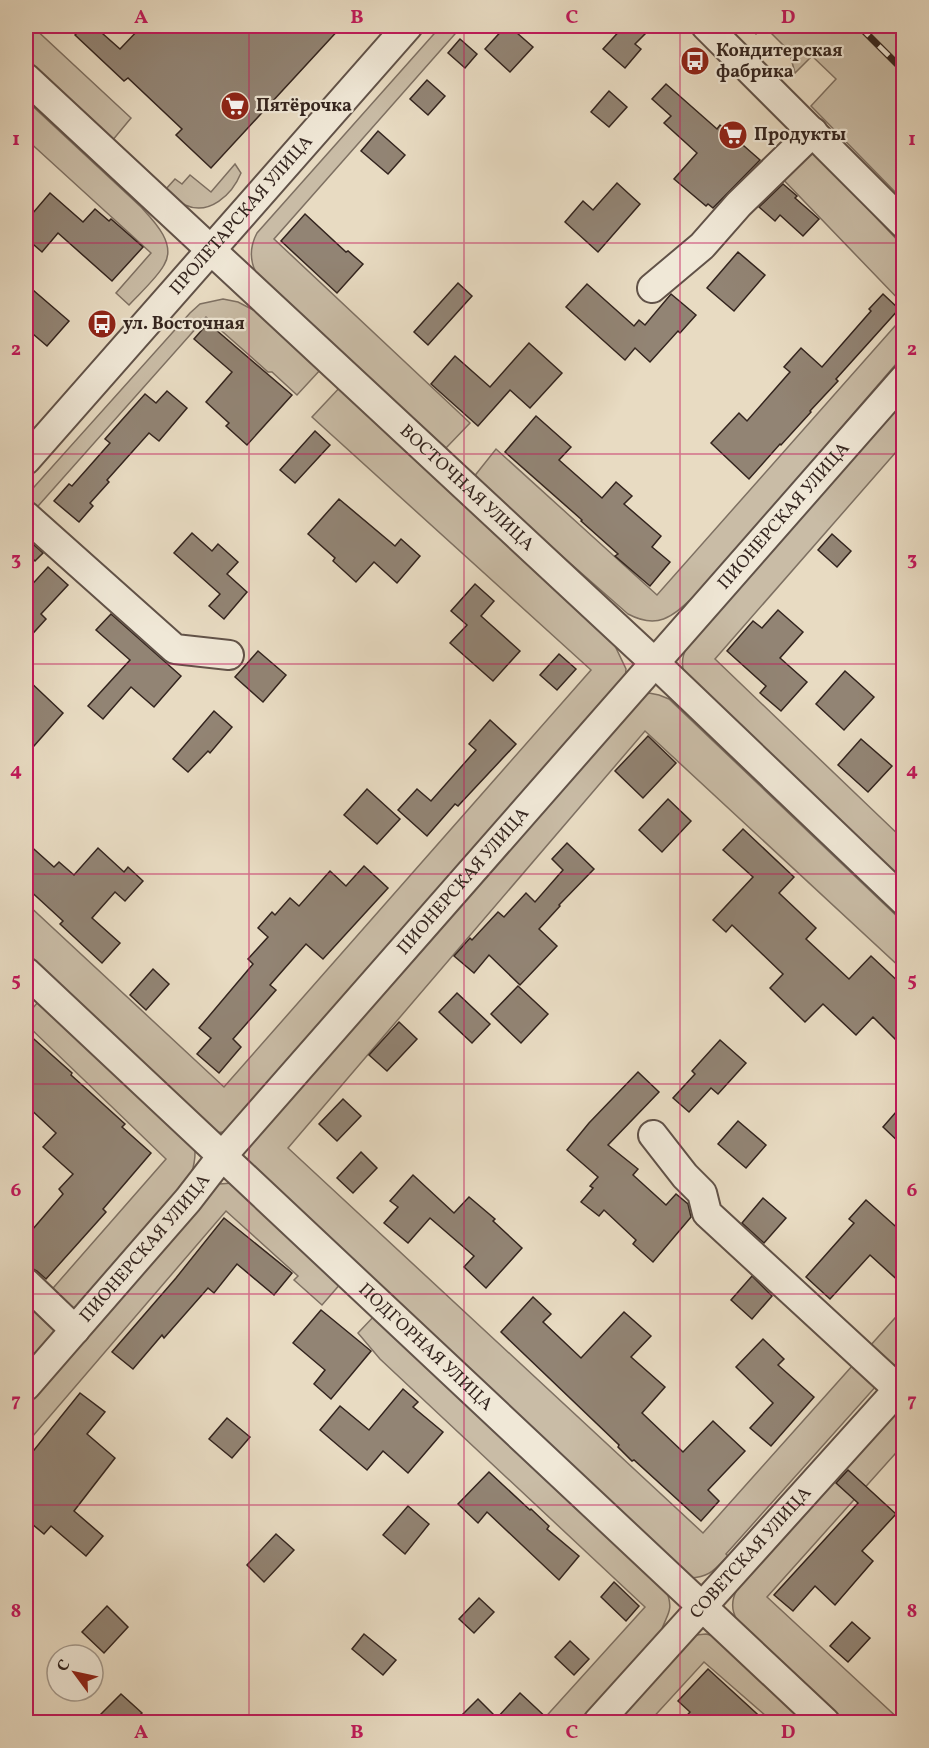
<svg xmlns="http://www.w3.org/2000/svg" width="929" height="1748" viewBox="0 0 929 1748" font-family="Vollkorn,serif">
<rect width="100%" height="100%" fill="#e8dbc2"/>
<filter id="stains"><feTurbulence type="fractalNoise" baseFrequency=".00333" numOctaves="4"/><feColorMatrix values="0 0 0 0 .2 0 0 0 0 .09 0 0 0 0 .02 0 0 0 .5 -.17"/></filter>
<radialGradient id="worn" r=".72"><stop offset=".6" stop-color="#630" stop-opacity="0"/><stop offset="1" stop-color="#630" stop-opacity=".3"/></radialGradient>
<g fill="#c9bca6" stroke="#7e7062" stroke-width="1.5">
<polygon points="26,26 32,26 131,118 112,141 26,61"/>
<path d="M441,26H462L274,239L470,423L446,448L259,278C250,264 249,248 257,233Z"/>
<polygon points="747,26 903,26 903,200 811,106 836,79 812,56 795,73 789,51 764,26 756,34"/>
<path d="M26,100L141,207C154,221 177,244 164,265C157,278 139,294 129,305L116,293L151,253L26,139Z"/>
<polygon points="802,152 814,152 903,246 903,304 777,173"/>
<path d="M235,164L241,173C232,195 209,216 185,205C178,201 172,194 166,189L175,179L182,184L190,175L211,192Z"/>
<polygon points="223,299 238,302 259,313 321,369 297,395 272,372 268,372 206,317 31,514 26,510 26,496 190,313 200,304"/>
<path d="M903,317V356L700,591C676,612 662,632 628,614L473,478L496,449L657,595Z"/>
<polygon points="342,385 615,646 626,669 625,680 231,1131 215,1133 26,959 26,903 224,1087 591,670 312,417"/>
<path d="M903,397V444L715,659L903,839V884L684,674C680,658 684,652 692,638Z"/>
<path d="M649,693L659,695L669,699L903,922V970L645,731L288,1148L703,1533L903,1309V1356L726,1554L728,1556C714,1570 710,1577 690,1578L248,1164L250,1140L637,700Z"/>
<path d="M38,1002L195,1148C196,1172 187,1182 175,1202L26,1373V1319L166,1159L26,1024V1016Z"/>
<polygon points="233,1183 342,1282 322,1305 294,1280 298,1276 226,1211 26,1444 26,1400 212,1187 219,1184"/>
<path d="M376,1314L666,1590C675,1612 666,1614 661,1632L580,1722H541L645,1607L380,1359L358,1333Z"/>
<path d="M903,1399V1445L767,1597L902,1722H842L737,1620C727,1603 736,1590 745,1576Z"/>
<polygon points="706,1634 714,1636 805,1722 773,1722 704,1662 649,1722 614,1722 690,1638 696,1635"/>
</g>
<g fill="#928474" stroke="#34251f" stroke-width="1.5">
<polygon points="84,26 94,26 120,49 142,26 342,26 211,168 176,135 182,129 128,78 124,81 75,35"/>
<polygon points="506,26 509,26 533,47 510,72 485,49"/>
<polygon points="624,26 653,26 635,44 641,49 625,68 603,49"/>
<polygon points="460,39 477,54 465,68 448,53"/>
<polygon points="427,80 445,96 428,115 410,99"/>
<polygon points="666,84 717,129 720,125 760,160 713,208 708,204 706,206 674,179 697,153 664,123 671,116 652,99"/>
<polygon points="609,91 627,107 609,127 591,112"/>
<polygon points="378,131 405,155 388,174 361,151"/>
<polygon points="617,183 640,204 598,252 565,222 583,201 593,210"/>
<polygon points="783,184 797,196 795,198 819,219 803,236 780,215 775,221 759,207"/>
<polygon points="50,193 83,222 95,209 109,221 111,219 143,247 112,281 58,233 42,252 26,238 26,221"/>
<polygon points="305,214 346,252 348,251 363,264 337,293 281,241"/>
<polygon points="738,252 765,275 734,311 707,288"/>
<polygon points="458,283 472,296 428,345 414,332"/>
<polygon points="26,284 69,321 47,346 26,328"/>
<polygon points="587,284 634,326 639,320 645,325 671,294 696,315 680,333 678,331 650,362 635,348 625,360 566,307"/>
<polygon points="883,294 899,309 836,379 838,381 810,411 811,412 781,445 780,444 749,479 711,443 739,413 747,421 790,372 784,367 801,348 822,367 871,311 869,309"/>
<polygon points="208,323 292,395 247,445 226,426 229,423 206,402 232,372 194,339"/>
<polygon points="529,343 562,373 530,408 510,390 478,426 431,384 455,356 490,387"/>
<polygon points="167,391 187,408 159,441 149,433 107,480 109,482 90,503 93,506 79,522 54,501 69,484 72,486 110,443 105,439 145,394 156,403"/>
<polygon points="536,416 571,447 559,460 602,498 616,482 632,496 624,504 661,536 652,547 670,562 650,586 615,556 618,554 581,521 582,520 505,452"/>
<polygon points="315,431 330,445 295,483 280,470"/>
<polygon points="339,499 395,546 401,539 420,556 397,583 374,562 356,582 333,561 335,558 308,534"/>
<polygon points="192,533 212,551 218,544 238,562 227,574 247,592 224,619 209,606 220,594 174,553"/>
<polygon points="832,534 851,551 837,567 818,550"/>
<polygon points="26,538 43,553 35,561 26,552"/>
<polygon points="48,567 68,585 41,614 46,619 26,641 26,591"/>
<polygon points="475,584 494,601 481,616 520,651 493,681 450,643 467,625 451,611"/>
<polygon points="778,610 803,632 780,658 807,682 781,711 760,693 766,686 727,651 753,621 762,628"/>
<polygon points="111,614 181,676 154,707 131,687 103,719 88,706 130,660 96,630"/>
<polygon points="258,651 286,675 263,702 235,677"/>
<polygon points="559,654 576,669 557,690 540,675"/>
<polygon points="845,671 874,697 844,730 816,704"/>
<polygon points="26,678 63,713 26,755"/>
<polygon points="214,711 232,727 210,753 208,751 188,772 173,759"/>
<polygon points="490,720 516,744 458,806 455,804 427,836 398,810 417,789 431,801 476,750 469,744"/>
<polygon points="648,736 676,763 643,798 615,771"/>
<polygon points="861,739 892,766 868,792 838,765"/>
<polygon points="367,789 400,819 377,844 344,815"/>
<polygon points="668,799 691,821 662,852 639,830"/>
<polygon points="743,829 794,877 779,893 816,928 806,939 849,979 871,956 903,986 903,1047 873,1017 856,1035 823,1004 805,1022 770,988 783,974 732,925 726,932 713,920 753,877 723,850"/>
<polygon points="26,842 54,867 59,862 74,875 98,848 124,872 128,867 143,881 125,901 115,892 92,918 120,943 102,963 60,924 63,921 26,887"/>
<polygon points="567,843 594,869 559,905 560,906 539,929 557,946 520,985 489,955 474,973 454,956 470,938 472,940 498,912 504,917 526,893 535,902 563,870 552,859"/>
<polygon points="364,866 388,888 323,959 306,944 270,985 276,990 233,1039 241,1047 219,1073 197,1054 211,1038 199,1028 253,964 248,959 268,937 258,928 272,912 275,915 290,898 299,906 330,871 346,886"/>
<polygon points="153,969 169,984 146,1010 130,995"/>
<polygon points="518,986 548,1014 521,1043 491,1014"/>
<polygon points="457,993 490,1024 472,1043 439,1012"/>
<polygon points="399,1022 417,1039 387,1071 369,1055"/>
<polygon points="26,1032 72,1073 71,1075 125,1124 122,1127 151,1153 103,1209 106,1212 46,1279 37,1271 26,1265 26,1237 63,1194 59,1189 73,1174 43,1147 56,1133 26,1105"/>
<polygon points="720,1040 746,1063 718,1094 711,1088 689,1112 673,1098 695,1074 692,1071"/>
<polygon points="638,1072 659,1092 608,1145 638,1169 633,1175 666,1205 676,1194 688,1204 691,1217 653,1262 633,1244 636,1240 604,1210 599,1216 581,1202 593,1188 590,1186 598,1177 567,1150 589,1123"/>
<polygon points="343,1099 361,1116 337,1141 319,1124"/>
<polygon points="903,1104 903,1146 883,1127"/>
<polygon points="738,1121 766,1145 746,1168 718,1144"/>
<polygon points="361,1152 377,1168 353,1193 337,1178"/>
<polygon points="413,1175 454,1213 469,1197 495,1219 493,1221 522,1248 486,1288 464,1267 474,1256 430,1218 408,1243 384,1223 398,1207 390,1201"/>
<polygon points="763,1198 786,1218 764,1243 742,1223"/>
<polygon points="866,1200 903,1233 903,1285 870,1255 830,1299 806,1277 854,1223 849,1219"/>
<polygon points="224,1218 292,1273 274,1295 237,1264 214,1293 208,1288 164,1338 162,1335 133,1369 112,1352 176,1278"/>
<polygon points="752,1276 772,1296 752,1319 731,1300"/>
<polygon points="533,1297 551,1314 543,1322 581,1358 624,1312 651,1336 631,1357 665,1387 642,1413 683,1452 713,1421 745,1451 708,1490 719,1501 701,1521 634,1460 632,1461 618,1447 619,1445 501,1332"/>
<polygon points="321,1310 371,1351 331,1399 314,1384 325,1370 293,1343"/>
<polygon points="763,1339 784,1359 778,1365 814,1397 771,1446 750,1428 773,1403 736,1367"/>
<polygon points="403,1389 418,1402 413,1407 443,1432 408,1473 383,1451 367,1470 320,1430 340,1406 369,1430"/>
<polygon points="80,1393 105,1412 87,1434 115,1458 74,1511 103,1536 86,1556 51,1526 44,1534 26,1519 26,1460"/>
<polygon points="227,1418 250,1437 232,1458 209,1439"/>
<polygon points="848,1470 896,1514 862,1551 873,1561 835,1605 815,1586 793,1611 774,1595 858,1503 836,1483"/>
<polygon points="489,1472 530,1510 531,1509 549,1526 547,1529 579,1556 559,1580 487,1512 478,1523 458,1504"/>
<polygon points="408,1506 429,1524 405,1554 383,1535"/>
<polygon points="276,1534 294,1550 264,1582 247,1565"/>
<polygon points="614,1582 639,1606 626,1621 601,1597"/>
<polygon points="479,1598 494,1612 474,1633 459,1619"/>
<polygon points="107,1606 128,1627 104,1653 82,1632"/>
<polygon points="852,1622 870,1638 848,1662 830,1646"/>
<polygon points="364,1634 396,1660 383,1675 352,1649"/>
<polygon points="570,1641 589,1659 574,1675 555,1657"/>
<polygon points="708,1669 766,1722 681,1722 690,1712 678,1701"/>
<polygon points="520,1693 551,1722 455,1722 478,1699 497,1718"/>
<polygon points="121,1694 142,1713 133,1722 93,1722"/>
</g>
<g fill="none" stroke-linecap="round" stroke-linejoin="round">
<g stroke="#615248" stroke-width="32">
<g id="minor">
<polyline points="706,26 904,224"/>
<path id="s1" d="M26,78L655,663L904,901"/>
<polyline points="652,288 702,246 739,204 813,132"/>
<path id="s2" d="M26,460L408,26"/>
<polyline points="26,516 175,649 229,655"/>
<path id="s3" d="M26,972L825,1722"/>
<polyline points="653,1135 685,1176 702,1193 707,1213 898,1389"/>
<polyline points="26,1283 75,1330"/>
<path id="s4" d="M26,1386L188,1200L222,1156L904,379"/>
<path id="s5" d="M598,1722L904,1383"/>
</g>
</g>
<use href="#minor" stroke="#f0e8d7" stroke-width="28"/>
<g stroke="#34251f" stroke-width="7">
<polyline id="rail" points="859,26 904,71"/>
</g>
<use href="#rail" stroke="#f0e8d7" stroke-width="4.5" stroke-dasharray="14" stroke-linecap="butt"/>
</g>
<path fill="none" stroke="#c2185b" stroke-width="1.5" stroke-opacity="0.55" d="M249,26V1722M464,26V1722M680,26V1722M26,243H904M26,454H904M26,664H904M26,874H904M26,1084H904M26,1294H904M26,1505H904"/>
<defs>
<g id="bus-disc" transform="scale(1.5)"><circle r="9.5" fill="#8f2418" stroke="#f0e8d7"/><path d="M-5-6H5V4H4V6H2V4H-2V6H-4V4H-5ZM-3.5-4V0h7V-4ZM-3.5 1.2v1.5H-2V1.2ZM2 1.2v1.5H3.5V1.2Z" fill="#fff"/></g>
<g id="supermarket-disc" transform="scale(1.5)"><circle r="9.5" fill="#8f2418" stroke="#f0e8d7"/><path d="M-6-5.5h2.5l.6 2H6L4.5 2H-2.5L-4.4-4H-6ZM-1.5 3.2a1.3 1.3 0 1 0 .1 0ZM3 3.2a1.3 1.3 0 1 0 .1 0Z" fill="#fff"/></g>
</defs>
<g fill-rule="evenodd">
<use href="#bus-disc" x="695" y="61"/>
<use href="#supermarket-disc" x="235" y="106"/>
<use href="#supermarket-disc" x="733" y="135"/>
<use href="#bus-disc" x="102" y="324"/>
</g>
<g text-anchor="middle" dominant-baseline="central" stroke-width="4.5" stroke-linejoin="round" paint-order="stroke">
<g font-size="18" font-weight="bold" fill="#34251f" stroke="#f0e8d7" text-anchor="start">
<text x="716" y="51">Кондитерская<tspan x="716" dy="21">фабрика</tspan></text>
<text x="256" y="106">Пятёрочка</text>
<text x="754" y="135">Продукты</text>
<text x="123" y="324">ул. Восточная</text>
</g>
<g font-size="18" fill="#34251f" stroke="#f0e8d7">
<text stroke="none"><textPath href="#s2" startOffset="326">ПРОЛЕТАРСКАЯ УЛИЦА</textPath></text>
<text stroke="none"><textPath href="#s1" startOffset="602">ВОСТОЧНАЯ УЛИЦА</textPath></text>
<text stroke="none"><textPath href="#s4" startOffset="1154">ПИОНЕРСКАЯ УЛИЦА</textPath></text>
<text stroke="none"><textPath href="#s4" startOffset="668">ПИОНЕРСКАЯ УЛИЦА</textPath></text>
<text stroke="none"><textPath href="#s4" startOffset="182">ПИОНЕРСКАЯ УЛИЦА</textPath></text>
<text stroke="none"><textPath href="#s3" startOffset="548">ПОДГОРНАЯ УЛИЦА</textPath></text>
<text stroke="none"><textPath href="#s5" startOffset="228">СОВЕТСКАЯ УЛИЦА</textPath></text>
</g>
</g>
<rect width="929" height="1748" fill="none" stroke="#e8dbc2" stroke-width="66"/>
<g transform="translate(75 1673) rotate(303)"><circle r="28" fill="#f0e8d7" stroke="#a59a8d" stroke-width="1.5"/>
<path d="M0-4.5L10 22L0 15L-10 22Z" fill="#8f2418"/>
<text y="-9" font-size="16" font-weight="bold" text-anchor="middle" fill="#34251f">С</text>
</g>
<rect x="33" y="33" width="863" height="1682" fill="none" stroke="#c2185b" stroke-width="2"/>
<g font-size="20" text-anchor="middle" font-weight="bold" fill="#c2185b">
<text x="141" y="23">A</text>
<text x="357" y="23">B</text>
<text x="572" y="23">C</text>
<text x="788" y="23">D</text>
<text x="16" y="145">1</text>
<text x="912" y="145">1</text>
<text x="16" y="355">2</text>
<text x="912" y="355">2</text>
<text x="16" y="565">3</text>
<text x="912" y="565">3</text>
<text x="16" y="776">4</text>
<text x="912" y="776">4</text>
<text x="16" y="986">5</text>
<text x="912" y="986">5</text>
<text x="16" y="1196">6</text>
<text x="912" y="1196">6</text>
<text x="16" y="1406">7</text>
<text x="912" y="1406">7</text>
<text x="16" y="1617">8</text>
<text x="912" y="1617">8</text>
<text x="141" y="1738">A</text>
<text x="357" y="1738">B</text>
<text x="572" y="1738">C</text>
<text x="788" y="1738">D</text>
</g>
<rect width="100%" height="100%" filter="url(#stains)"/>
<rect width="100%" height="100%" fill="url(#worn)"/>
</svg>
